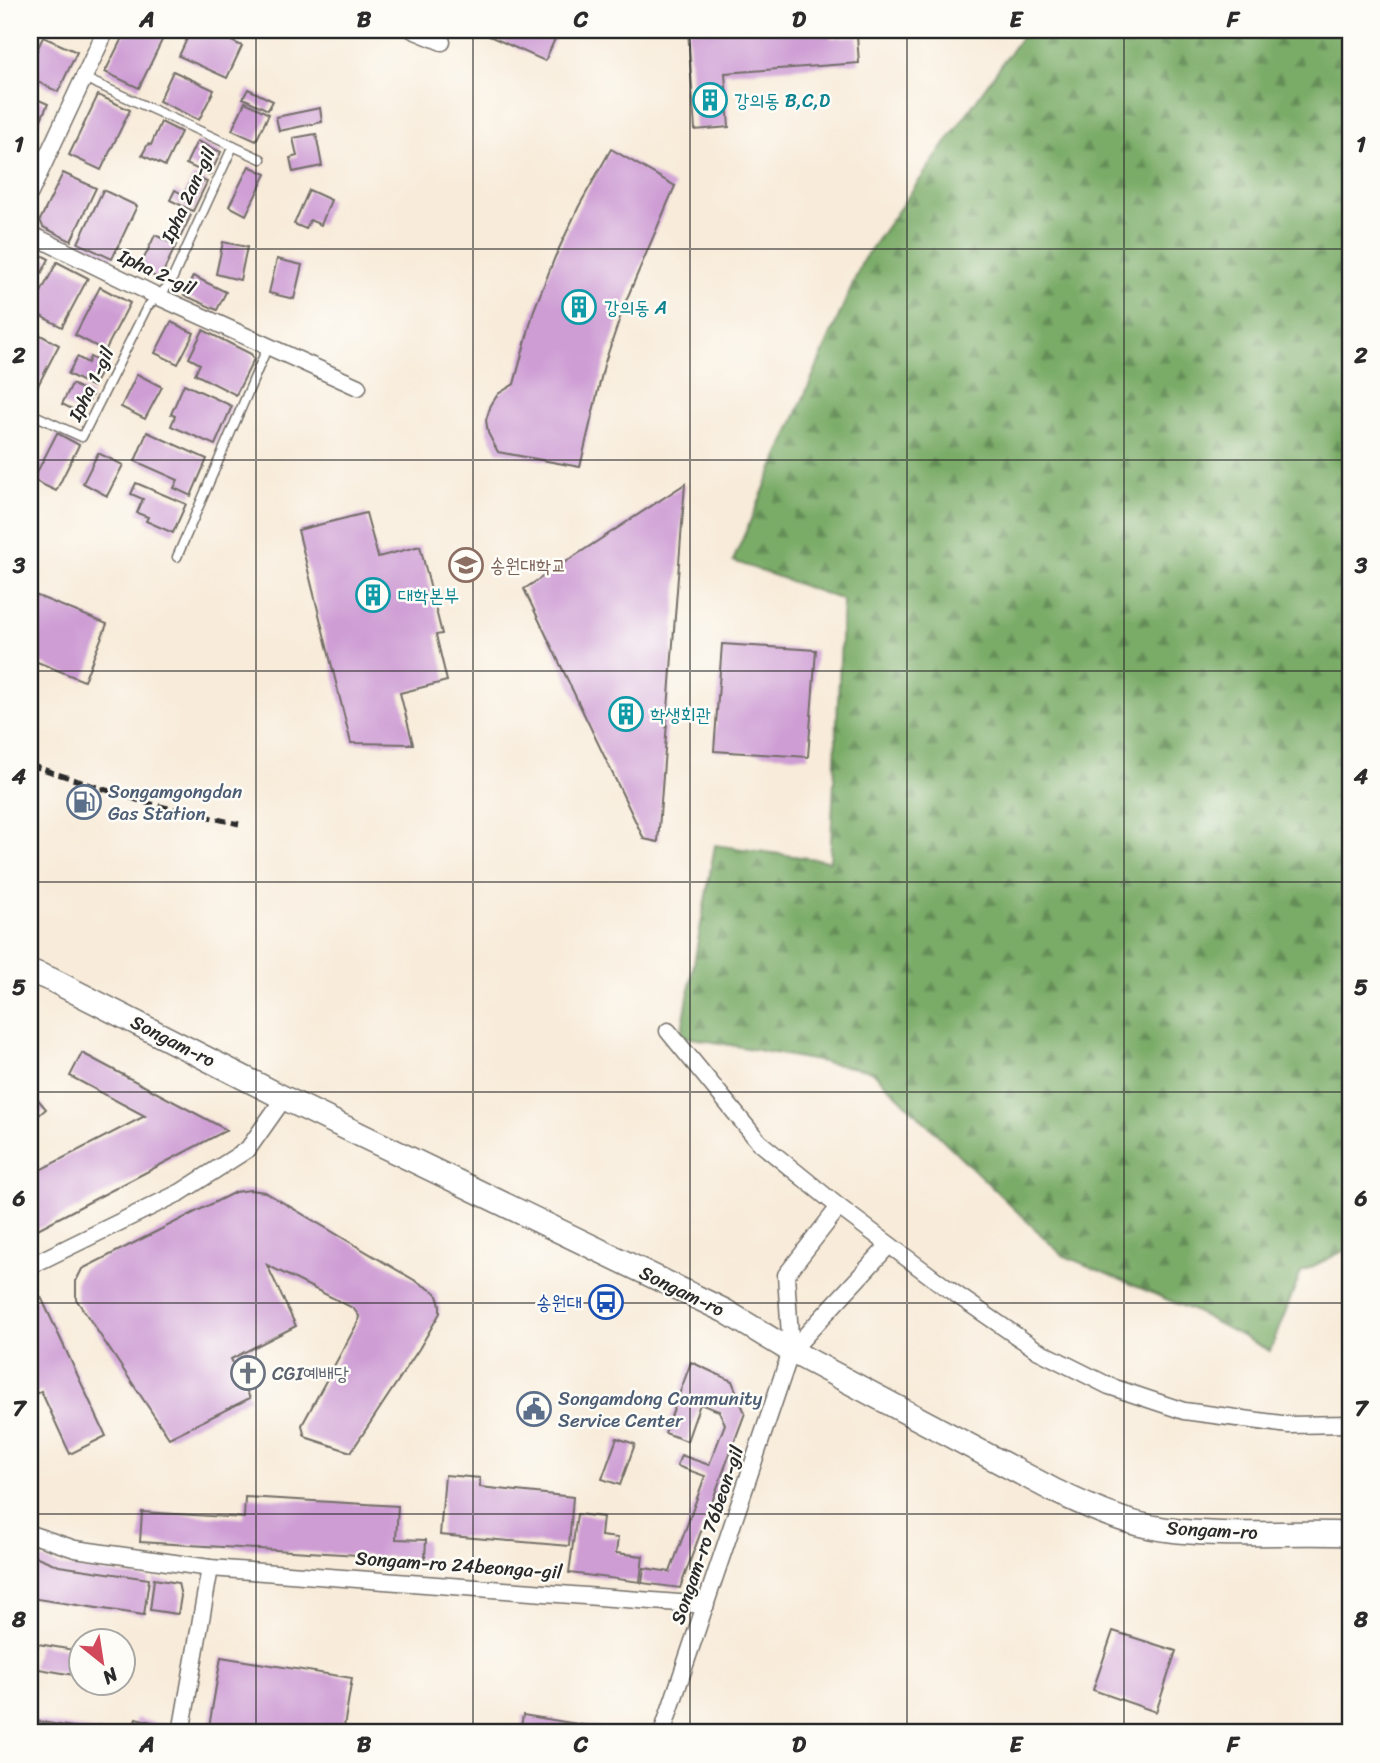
<svg xmlns="http://www.w3.org/2000/svg" width="1380" height="1763" viewBox="0 0 1380 1763" font-family="Sriracha,'Poor Story',sans-serif">
<defs>
<pattern id="forest-firs" width="22" height="20" patternUnits="userSpaceOnUse" patternTransform="scale(1.75)"><rect width="22" height="20" fill="#7aac68"/><path d="M5 1l3.5 6h-7zM16 11l3.5 6h-7z" fill="#648c56"/></pattern>
</defs>
<rect width="100%" height="100%" fill="#fdfcf7"/>
<filter id="ink" filterUnits="userSpaceOnUse"><feTurbulence type="fractalNoise" baseFrequency=".0143" numOctaves="2"/><feDisplacementMap in="SourceGraphic" scale="14" xChannelSelector="R" yChannelSelector="G"/><feConvolveMatrix kernelMatrix="1 2 1 2 8 2 1 2 1" color-interpolation-filters="sRGB"/></filter>
<filter id="wash" filterUnits="userSpaceOnUse"><feTurbulence type="fractalNoise" baseFrequency=".00686" numOctaves="4" result="noise"/><feDisplacementMap in="SourceGraphic" scale="28" xChannelSelector="R" yChannelSelector="G"/><feGaussianBlur stdDeviation="1.57" result="paint"/><feColorMatrix in="noise" values="0 0 0 0 0 0 0 0 0 0 0 0 0 0 0 0 0 1.4 0 .05"/><feComposite in="paint" operator="in"/></filter>
<g filter="url(#wash)">
<rect width="100%" height="100%" fill="#f8ebd9"/>
<polygon fill="url(#forest-firs)" stroke="#526c4a" stroke-width="2" points="1026,30 1350,30 1350,1248 1301,1272 1270,1351 1194,1311 1062,1255 872,1071 681,1036 715,845 830,861 843,600 733,561 863,260"/>
<g id="blocks">
<g fill="#ce9dd4">
<polygon points="126,30 155,30 165,34 139,88 105,72"/>
<polygon points="191,30 208,30 242,46 227,78 179,56"/>
<polygon points="476,30 559,30 545,61"/>
<polygon points="688,30 830,30 831,38 857,36 859,63 725,73 729,127 695,130"/>
<polygon points="43,37 77,52 58,92 30,78 30,65"/>
<polygon points="173,71 214,90 199,120 159,101"/>
<polygon points="248,89 273,101 268,110 243,98"/>
<polygon points="98,95 130,110 101,170 69,155"/>
<polygon points="30,96 48,104 30,143"/>
<polygon points="245,102 269,114 256,141 232,130"/>
<polygon points="320,108 322,122 279,131 276,117"/>
<polygon points="161,122 181,132 165,166 142,155 148,144 151,145"/>
<polygon points="316,134 322,166 293,172 290,158 297,156 293,138"/>
<polygon points="197,141 221,152 210,175 186,164"/>
<polygon points="611,149 675,186 625,303 604,365 580,467 498,452 488,433 486,420 491,405 498,394 514,384 534,310 555,257 579,206"/>
<polygon points="249,166 266,174 246,215 229,206"/>
<polygon points="63,173 96,188 71,241 43,227 40,220"/>
<polygon points="193,176 207,182 193,211 170,200 175,190 184,195"/>
<polygon points="103,190 137,206 112,259 78,243"/>
<polygon points="309,190 331,200 321,225 310,220 306,229 294,224"/>
<polygon points="182,210 191,215 180,238 170,234"/>
<polygon points="155,235 176,245 160,279 139,269"/>
<polygon points="223,242 247,247 240,280 216,274"/>
<polygon points="30,249 49,259 30,295"/>
<polygon points="277,259 302,265 294,299 269,293"/>
<polygon points="57,262 88,278 62,327 31,311"/>
<polygon points="193,276 226,292 217,310 184,295"/>
<polygon points="100,287 130,303 105,351 75,335"/>
<polygon points="171,322 194,333 178,364 155,353"/>
<polygon points="31,330 59,345 33,395 30,393"/>
<polygon points="203,330 251,354 254,359 236,395 195,374 200,364 189,358"/>
<polygon points="77,357 88,363 90,357 105,365 93,387 68,374"/>
<polygon points="137,374 162,387 145,419 121,407"/>
<polygon points="72,384 92,395 82,414 62,404"/>
<polygon points="184,384 232,406 215,445 171,426 175,416 171,414"/>
<polygon points="147,432 207,459 191,496 174,488 178,480 135,461"/>
<polygon points="57,433 79,445 56,491 33,480"/>
<polygon points="98,453 123,465 107,496 83,483"/>
<polygon points="136,483 186,504 173,533 146,521 148,517 137,513 143,499 131,494"/>
<polygon points="685,484 658,842 644,839 524,589"/>
<polygon points="366,513 378,557 420,546 442,634 436,635 447,681 400,693 413,744 351,743 298,530"/>
<polygon points="30,593 107,624 84,681 30,659"/>
<polygon points="722,644 816,650 808,757 714,751"/>
<polygon points="82,1053 227,1130 30,1233 30,1175 145,1116 70,1076"/>
<polygon points="30,1090 46,1109 30,1123"/>
<polygon points="250,1190 265,1192 436,1293 440,1305 440,1313 419,1349 351,1452 308,1438 304,1434 302,1425 358,1322 359,1316 353,1308 267,1265 296,1326 231,1359 250,1398 169,1438 76,1299 76,1281 82,1269 235,1192"/>
<polygon points="41,1297 106,1436 70,1454 41,1391 30,1397 30,1302"/>
<polygon points="691,1362 732,1381 745,1413 680,1588 642,1583 644,1568 670,1572 705,1476 677,1466 681,1455 709,1465 725,1424 719,1411 700,1404 687,1441 665,1433"/>
<polygon points="617,1438 635,1444 620,1485 602,1479"/>
<polygon points="445,1475 480,1478 480,1487 573,1497 569,1546 440,1535"/>
<polygon points="245,1497 398,1506 396,1539 426,1540 425,1559 140,1542 142,1512 244,1518"/>
<polygon points="577,1514 603,1517 601,1536 618,1538 616,1553 643,1556 640,1582 569,1573"/>
<polygon points="30,1554 59,1566 149,1579 144,1615 30,1598"/>
<polygon points="154,1579 178,1583 181,1596 178,1614 150,1610"/>
<polygon points="1113,1631 1176,1651 1156,1712 1093,1690"/>
<polygon points="38,1644 80,1651 80,1676 33,1668"/>
<polygon points="221,1657 352,1678 343,1733 208,1733"/>
<polygon points="523,1715 601,1728 600,1733 520,1733"/>
<polygon points="136,1718 170,1727 168,1733 132,1733"/>
<polygon points="30,1720 104,1732 104,1733 30,1733"/>
</g>
</g>
</g>
<g filter="url(#ink)">
<use href="#blocks" fill-opacity="0" stroke="#736e68" stroke-width="2"/>
<g fill="none" stroke-linecap="round" stroke-linejoin="round">
<g stroke="#736e68" stroke-width="11">
<g id="service">
<polyline points="84,78 261,159"/>
<polyline points="30,413 82,437 147,307 170,284 233,146"/>
<polyline points="177,557 268,346"/>
</g>
</g>
<g stroke="#736e68" stroke-width="19">
<g id="minor">
<polyline points="413,30 442,42"/>
<polyline points="30,193 106,30"/>
<polyline points="30,234 157,296 358,387"/>
<polyline points="668,1031 759,1142 839,1207 944,1286 1037,1350 1109,1386 1184,1411 1289,1425 1350,1424"/>
<polyline points="30,1266 181,1192 248,1149 284,1098"/>
<polyline points="791,1351 889,1245"/>
<polyline points="30,1534 75,1549 210,1568 706,1605"/>
<polyline points="181,1733 210,1568"/>
<polyline points="662,1733 791,1351 786,1275 839,1207"/>
</g>
</g>
<g stroke="#736e68" stroke-width="26">
<path id="secondary" d="M30,971L52,980L284,1098L725,1311L791,1351L1053,1490C1087,1506 1125,1524 1163,1529C1225,1538 1288,1531 1350,1534"/>
</g>
<use href="#service" stroke="#fff" stroke-width="8"/>
<use href="#minor" stroke="#fff" stroke-width="16"/>
<use href="#secondary" stroke="#fff" stroke-width="23"/>
<polyline stroke="#2b2b2b" stroke-width="5" stroke-dasharray="10 5" stroke-linecap="butt" points="30,765 143,802 239,824"/>
</g>
</g>
<path fill="none" stroke="#2b2b2b" stroke-width="2" stroke-opacity="0.55" d="M256,30V1733M473,30V1733M690,30V1733M907,30V1733M1124,30V1733M30,249H1350M30,460H1350M30,671H1350M30,882H1350M30,1092H1350M30,1303H1350M30,1514H1350"/>
<defs>
<g id="building-ring" transform="scale(1.75)"><circle r="9.5" fill="#fdfcf7" stroke="#0f9aa8" stroke-width="1.5"/><path d="M-4-6H4V6H1V3H-1V6H-4ZM-2.5-4.3h1.7v1.8h-1.7ZM.8-4.3h1.7v1.8H.8ZM-2.5-1h1.7V.8h-1.7ZM.8-1h1.7V.8H.8Z" fill="#0f9aa8"/></g>
<g id="university-ring" transform="scale(1.75)"><circle r="9.5" fill="#fdfcf7" stroke="#8d6e63" stroke-width="1.5"/><path d="M0-5L7-2L0 1L-7-2ZM-4 1L0 2.5L4 1V4Q0 6-4 4Z" fill="#8d6e63"/></g>
<g id="fuel-ring" transform="scale(1.75)"><circle r="9.5" fill="#fdfcf7" stroke="#5c6f8a" stroke-width="1.5"/><path d="M-5.5-6h7V0h2V4h1.3V-2.5L3-4.5l.8-.8L6-3V5H2.5V1h-1V6h-7ZM-4.2-4.7v3.2H.2V-4.7Z" fill="#5c6f8a"/></g>
<g id="bus-ring" transform="scale(1.75)"><circle r="9.5" fill="#fdfcf7" stroke="#1a4fb4" stroke-width="1.5"/><path d="M-5-6H5V4H4V6H2V4H-2V6H-4V4H-5ZM-3.5-4V0h7V-4ZM-3.5 1.2v1.5H-2V1.2ZM2 1.2v1.5H3.5V1.2Z" fill="#1a4fb4"/></g>
<g id="church-ring" transform="scale(1.75)"><circle r="9.5" fill="#fdfcf7" stroke="#6b7280" stroke-width="1.5"/><path d="M-1.2-6h2.4v3.5h3.3v2.4h-3.3V6h-2.4V-.1h-3.3v-2.4h3.3Z" fill="#6b7280"/></g>
<g id="civic-ring" transform="scale(1.75)"><circle r="9.5" fill="#fdfcf7" stroke="#5c6f8a" stroke-width="1.5"/><path d="M-.6-6.5H3V-4.5H.6V-3L4-1V1h2V6H-6V1h2V-1L-.6-3ZM-1.2 2.5V6h2.4V2.5Z" fill="#5c6f8a"/></g>
</defs>
<g fill-rule="evenodd">
<use href="#building-ring" x="710" y="100"/>
<use href="#building-ring" x="579" y="307"/>
<use href="#university-ring" x="466" y="565"/>
<use href="#building-ring" x="373" y="595"/>
<use href="#building-ring" x="626" y="714"/>
<use href="#fuel-ring" x="84" y="802"/>
<use href="#bus-ring" x="606" y="1302"/>
<use href="#church-ring" x="248" y="1373"/>
<use href="#civic-ring" x="534" y="1409"/>
</g>
<g text-anchor="middle" dominant-baseline="central" stroke-width="5" stroke-linejoin="round" paint-order="stroke">
<g font-size="19" fill="#0d838f" stroke="#fdfcf7" text-anchor="start">
<text x="734" y="100">강의동 B,C,D</text>
<text x="604" y="307">강의동 A</text>
<text x="398" y="595">대학본부</text>
<text x="650" y="714">학생회관</text>
</g>
<g font-size="19" fill="#2b2b2b" stroke="#fdfcf7">
<text transform="translate(188 195) rotate(-65)">Ipha 2an-gil</text>
<text transform="translate(157 272) rotate(25)">Ipha 2-gil</text>
<text transform="translate(91 384) rotate(-64)">Ipha 1-gil</text>
<text transform="translate(173 1041) rotate(27)">Songam-ro</text>
<text transform="translate(682 1291) rotate(26)">Songam-ro</text>
<text transform="translate(1212 1530) rotate(3)">Songam-ro</text>
<text transform="translate(707 1535) rotate(-71)">Songam-ro 76beon-gil</text>
<text transform="translate(459 1565) rotate(4)">Songam-ro 24beonga-gil</text>
</g>
<g font-size="19" fill="#785e54" stroke="#fdfcf7" text-anchor="start">
<text x="490" y="565">송원대학교</text>
</g>
<g font-size="19" fill="#4e5e75" stroke="#fdfcf7" text-anchor="start">
<text x="108" y="791">Songamgongdan<tspan x="108" dy="22">Gas Station</tspan></text>
<text x="558" y="1398">Songamdong Community<tspan x="558" dy="22">Service Center</tspan></text>
</g>
<g font-size="19" fill="#164399" stroke="#fdfcf7" text-anchor="end">
<text x="582" y="1302">송원대</text>
</g>
<g font-size="19" fill="#5b616d" stroke="#fdfcf7" text-anchor="start">
<text x="272" y="1373">CGI예배당</text>
</g>
</g>
<rect width="1380" height="1763" fill="none" stroke="#fdfcf7" stroke-width="77"/>
<g transform="translate(102 1662) rotate(150)"><circle r="33" fill="#fdfcf7" stroke="#a9a8a5" stroke-width="2"/>
<path d="M0-5L12 26L0 18L-12 26Z" fill="#d1495b"/>
<text y="-10" font-size="19" font-weight="bold" text-anchor="middle" fill="#2b2b2b">N</text>
</g>
<rect x="38" y="38" width="1304" height="1686" fill="none" stroke="#2b2b2b" stroke-width="2.5"/>
<g font-size="23" text-anchor="middle" font-weight="bold" fill="#2b2b2b">
<text x="147" y="27">A</text>
<text x="364" y="27">B</text>
<text x="581" y="27">C</text>
<text x="799" y="27">D</text>
<text x="1016" y="27">E</text>
<text x="1233" y="27">F</text>
<text x="19" y="152">1</text>
<text x="1361" y="152">1</text>
<text x="19" y="363">2</text>
<text x="1361" y="363">2</text>
<text x="19" y="573">3</text>
<text x="1361" y="573">3</text>
<text x="19" y="784">4</text>
<text x="1361" y="784">4</text>
<text x="19" y="995">5</text>
<text x="1361" y="995">5</text>
<text x="19" y="1206">6</text>
<text x="1361" y="1206">6</text>
<text x="19" y="1416">7</text>
<text x="1361" y="1416">7</text>
<text x="19" y="1627">8</text>
<text x="1361" y="1627">8</text>
<text x="147" y="1752">A</text>
<text x="364" y="1752">B</text>
<text x="581" y="1752">C</text>
<text x="799" y="1752">D</text>
<text x="1016" y="1752">E</text>
<text x="1233" y="1752">F</text>
</g>
</svg>
